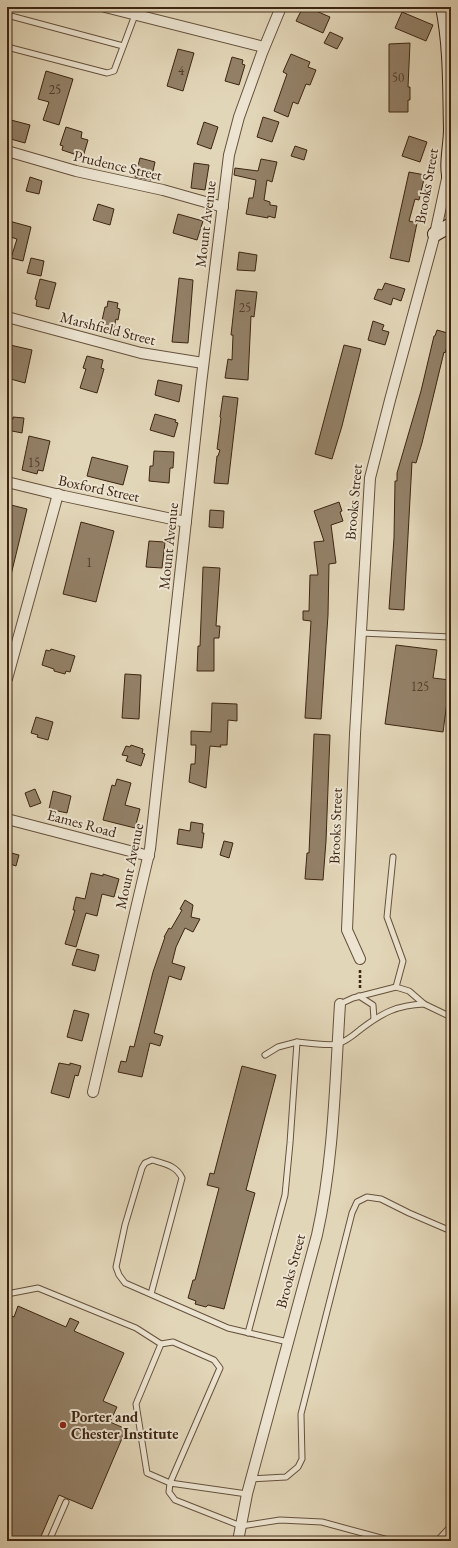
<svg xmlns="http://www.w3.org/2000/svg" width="458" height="1548" viewBox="0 0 458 1548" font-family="'EB Garamond',serif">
<rect width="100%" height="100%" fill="#e2d6b8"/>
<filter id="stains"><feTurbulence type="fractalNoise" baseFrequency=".005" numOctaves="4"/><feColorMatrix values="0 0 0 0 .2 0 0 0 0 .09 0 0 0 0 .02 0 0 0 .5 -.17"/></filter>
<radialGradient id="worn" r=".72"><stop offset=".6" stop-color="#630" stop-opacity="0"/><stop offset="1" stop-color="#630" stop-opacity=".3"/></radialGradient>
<g fill="#938168" stroke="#3d2512">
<polygon points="303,7 307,7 330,17 323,33 296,21"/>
<polygon points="402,12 433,25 426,41 395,28"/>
<polygon points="330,32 343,38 337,49 324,43"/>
<polygon points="410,43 408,87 410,87 410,100 408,100 408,112 389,112 389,44"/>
<polygon points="178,49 194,53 183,91 167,86"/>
<polygon points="291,54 310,62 308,67 316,70 310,85 306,84 298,104 293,102 288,117 274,111 287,74 283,72"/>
<polygon points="232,57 243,60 242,64 245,65 239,85 225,81"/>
<polygon points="46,71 73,79 59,125 43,120 49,102 38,99"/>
<polygon points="263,117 279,122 272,142 257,137"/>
<polygon points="7,119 30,125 25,143 7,138"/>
<polygon points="204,122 218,127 211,149 197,144"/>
<polygon points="66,127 82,132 81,138 88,140 83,157 62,150 63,146 60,145"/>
<polygon points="409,136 427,142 420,162 402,156"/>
<polygon points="295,146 307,150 304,160 291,156"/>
<polygon points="140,158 155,162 151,180 135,177"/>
<polygon points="261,159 277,162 272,182 267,180 264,200 270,202 270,205 277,206 275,218 268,216 268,218 246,214 249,198 253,198 256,180 234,175 235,168 258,171"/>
<polygon points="194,163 209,165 205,190 191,188"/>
<polygon points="409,172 425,175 419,200 415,199 409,221 417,223 409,262 390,258"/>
<polygon points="30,177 42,181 39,194 26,191"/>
<polygon points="98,204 114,209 110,225 93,220"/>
<polygon points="178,214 203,221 197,240 173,233"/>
<polygon points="9,221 31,227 23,261 11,258 17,239 7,236"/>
<polygon points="239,252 257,255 255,271 237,270"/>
<polygon points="31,258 44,261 41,276 27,273"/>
<polygon points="179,278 193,280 188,343 172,342"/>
<polygon points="40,279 56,283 49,309 36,306 37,300 35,299"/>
<polygon points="385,283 405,289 401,301 393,298 391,305 374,299 378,289 382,290"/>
<polygon points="236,290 257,292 254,317 251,316 248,380 225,378 228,359 232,360 233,335 231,335"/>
<polygon points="108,301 118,303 117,308 120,309 118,320 116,319 114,328 101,325 105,307 107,307"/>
<polygon points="373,321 384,325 382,330 389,332 385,345 368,340"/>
<polygon points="437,330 451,334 445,353 444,352 422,443 416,463 412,462 404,610 389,609 394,538 395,481 397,481 397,473 421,391 434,336 435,336"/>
<polygon points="10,345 32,350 25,383 7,378 7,356"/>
<polygon points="344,345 361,349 342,426 332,459 315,454"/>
<polygon points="87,356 103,360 101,368 104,369 97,393 80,388 86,369 83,368"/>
<polygon points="158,380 182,385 179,402 155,395"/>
<polygon points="223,396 238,398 228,484 214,483 217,456 218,456 220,450 217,449 221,418 220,417"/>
<polygon points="155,414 176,420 175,422 178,423 174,437 150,430"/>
<polygon points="13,417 24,418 22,433 7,430 7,418 13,419"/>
<polygon points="29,436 50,441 43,471 38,470 37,474 22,470"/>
<polygon points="154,451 174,452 173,468 170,468 169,483 149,481 150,466 153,466"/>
<polygon points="92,457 128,466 123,485 87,476"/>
<polygon points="339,502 342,511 340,512 343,521 331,525 336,563 329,564 328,615 321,719 305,718 311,621 303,620 303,611 309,611 310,575 318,575 314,542 324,541 314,511"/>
<polygon points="7,504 27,509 11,575 7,575"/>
<polygon points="210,510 224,511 223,528 209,527"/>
<polygon points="81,522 114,531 96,602 63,594"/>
<polygon points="149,541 165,542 162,568 146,567"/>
<polygon points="203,567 220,568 216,626 220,626 219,638 214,638 214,671 197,671 198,646 200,646"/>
<polygon points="396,645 437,650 433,678 450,680 443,732 385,724"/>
<polygon points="51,649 75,656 70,672 66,671 65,674 54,671 54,669 42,665 46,650 50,651"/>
<polygon points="125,674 141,675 139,719 122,718"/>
<polygon points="212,703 237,704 237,721 228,720 227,745 220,745 221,747 210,746 206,788 189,782 191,764 195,764 196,745 191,745 191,731 211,732"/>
<polygon points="36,717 53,722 48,740 37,737 38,735 31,733"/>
<polygon points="314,734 330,735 326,841 323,880 305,879 307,853 309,853"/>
<polygon points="131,745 143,749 142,753 145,754 141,766 126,761 128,756 122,755 126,746 130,747"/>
<polygon points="117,779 131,783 125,805 140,809 135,828 103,820 112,785 115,786"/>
<polygon points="35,789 41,803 30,807 25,793"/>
<polygon points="53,791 71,796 67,813 49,809"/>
<polygon points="191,822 203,824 202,833 204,833 202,848 177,844 179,829 190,831"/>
<polygon points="224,841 233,843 229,858 220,855"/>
<polygon points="7,852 19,855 16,866 7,863"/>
<polygon points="91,873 103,876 103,874 119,879 114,897 102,894 97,916 86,913 76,947 65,944 75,910 73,910 76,897 85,899"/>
<polygon points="185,900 193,905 191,917 200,919 193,932 185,928 176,947 172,963 185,967 181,980 169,976 154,1033 163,1036 160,1046 150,1043 142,1077 118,1072 121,1061 126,1062 130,1046 134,1047 153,972 165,937 164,937 169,928 171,929 182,910 180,909"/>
<polygon points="77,949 99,955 95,971 72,965"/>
<polygon points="74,1010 89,1014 82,1041 67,1037"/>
<polygon points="59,1063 70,1065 70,1063 81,1066 78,1076 75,1075 69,1098 51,1093"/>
<polygon points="242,1066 276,1075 246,1190 255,1193 224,1309 208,1305 206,1307 195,1304 196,1301 188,1298 193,1280 195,1280 219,1188 207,1185 210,1173 214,1174"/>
<polygon points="18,1306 66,1327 70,1318 79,1322 74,1331 124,1353 103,1401 117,1407 110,1422 126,1429 92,1509 59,1495 39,1541 7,1541 7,1314 14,1317"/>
</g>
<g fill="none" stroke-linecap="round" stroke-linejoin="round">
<g stroke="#66513c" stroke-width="7">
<g id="service">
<polyline points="7,15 123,46"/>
<polyline points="7,47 107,73 114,71 135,15"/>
<polyline points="361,633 451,637"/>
<polyline points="393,857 387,917 403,961 396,987"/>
<polyline points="359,996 373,1005 374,1019"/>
<polyline points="340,1004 353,998 396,987 409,991 424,1004 451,1017"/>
<polyline points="265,1055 278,1047 297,1042"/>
<polyline points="7,1294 38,1288 136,1328 161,1344"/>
<path d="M151,1294L182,1178C176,1165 164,1164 152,1160L145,1163L142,1168L125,1225L116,1267L119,1275L125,1283L228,1328L288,1342"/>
<path d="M248,1333L285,1195L290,1143L297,1042C306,1043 330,1046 337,1044C346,1042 355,1034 361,1029C382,1013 397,1005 424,1004"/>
<polyline points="251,1479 286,1477 298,1467 302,1459 301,1414 352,1213 357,1202 367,1197 381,1199 409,1213 451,1231"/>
<polyline points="247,1494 170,1483 147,1473 136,1404 161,1344 173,1342 214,1360 220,1368 170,1483 169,1492 175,1500 241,1526 280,1520 322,1522 392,1541"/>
<polyline points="49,1541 66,1502"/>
<polyline points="437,1541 451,1526"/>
</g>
</g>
<g stroke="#66513c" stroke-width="12">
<g id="minor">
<polyline points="105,7 264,47"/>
<polyline points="7,151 76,171 163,190 223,207"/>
<polyline points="7,317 141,353 203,363"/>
<polyline points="7,482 64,496 186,522"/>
<polyline points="7,679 58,494"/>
<polyline points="7,819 149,856"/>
<polyline points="360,959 347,930 355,734 370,478 390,400 435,234 448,174"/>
<polyline points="93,1092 150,849 201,384 229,155 239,117 262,53 281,7"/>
<path d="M238,1541L247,1494L317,1235C334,1159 335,1082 340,1004"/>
</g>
</g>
<g stroke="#3d2512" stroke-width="16">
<g id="secondary">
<path d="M443,7C451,47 450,89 451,129C451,147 445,166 451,184"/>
<polyline points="435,234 451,225"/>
</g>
</g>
<polyline stroke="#3d2512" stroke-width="2.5" stroke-dasharray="3 2" stroke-linecap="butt" points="360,988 360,969"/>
<use href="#service" stroke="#ece4d1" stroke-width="5"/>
<use href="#minor" stroke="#ece4d1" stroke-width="10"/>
<use href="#secondary" stroke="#ece4d1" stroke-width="14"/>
</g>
<circle fill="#8f2418" stroke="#ece4d1" stroke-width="1.5" cx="63" cy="1425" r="4"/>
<g text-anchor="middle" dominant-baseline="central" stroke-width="4" stroke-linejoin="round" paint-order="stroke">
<g font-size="13" fill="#523c28">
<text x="181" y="70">4</text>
<text x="398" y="77">50</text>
<text x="55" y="89">25</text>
<text x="245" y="307">25</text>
<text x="34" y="462">15</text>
<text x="89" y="562">1</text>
<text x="420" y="686">125</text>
</g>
<g font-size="15" fill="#3d2512" stroke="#ece4d1">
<text transform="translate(118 165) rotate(13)">Prudence Street</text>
<text transform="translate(426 186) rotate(-80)">Brooks Street</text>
<text transform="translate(205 224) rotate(-83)">Mount Avenue</text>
<text transform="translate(108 328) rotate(14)">Marshfield Street</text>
<text transform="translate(99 488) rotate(12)">Boxford Street</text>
<text transform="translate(353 502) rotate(-85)">Brooks Street</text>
<text transform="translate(168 546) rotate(-84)">Mount Avenue</text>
<text transform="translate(82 823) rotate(15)">Eames Road</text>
<text transform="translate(335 826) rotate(-88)">Brooks Street</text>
<text transform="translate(129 866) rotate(-78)">Mount Avenue</text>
<text transform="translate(290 1271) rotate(-75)">Brooks Street</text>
</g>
<g font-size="15" font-weight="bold" fill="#3d2512" stroke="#ece4d1" text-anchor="start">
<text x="71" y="1416">Porter and<tspan x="71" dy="17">Chester Institute</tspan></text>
</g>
</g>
<rect width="458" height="1548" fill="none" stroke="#e2d6b8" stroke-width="24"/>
<rect x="8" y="8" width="442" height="1532" fill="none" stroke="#3d2512" stroke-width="2"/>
<rect x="12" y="12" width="434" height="1524" fill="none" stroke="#3d2512"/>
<rect width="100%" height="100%" filter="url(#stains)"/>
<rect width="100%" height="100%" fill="url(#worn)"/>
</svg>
